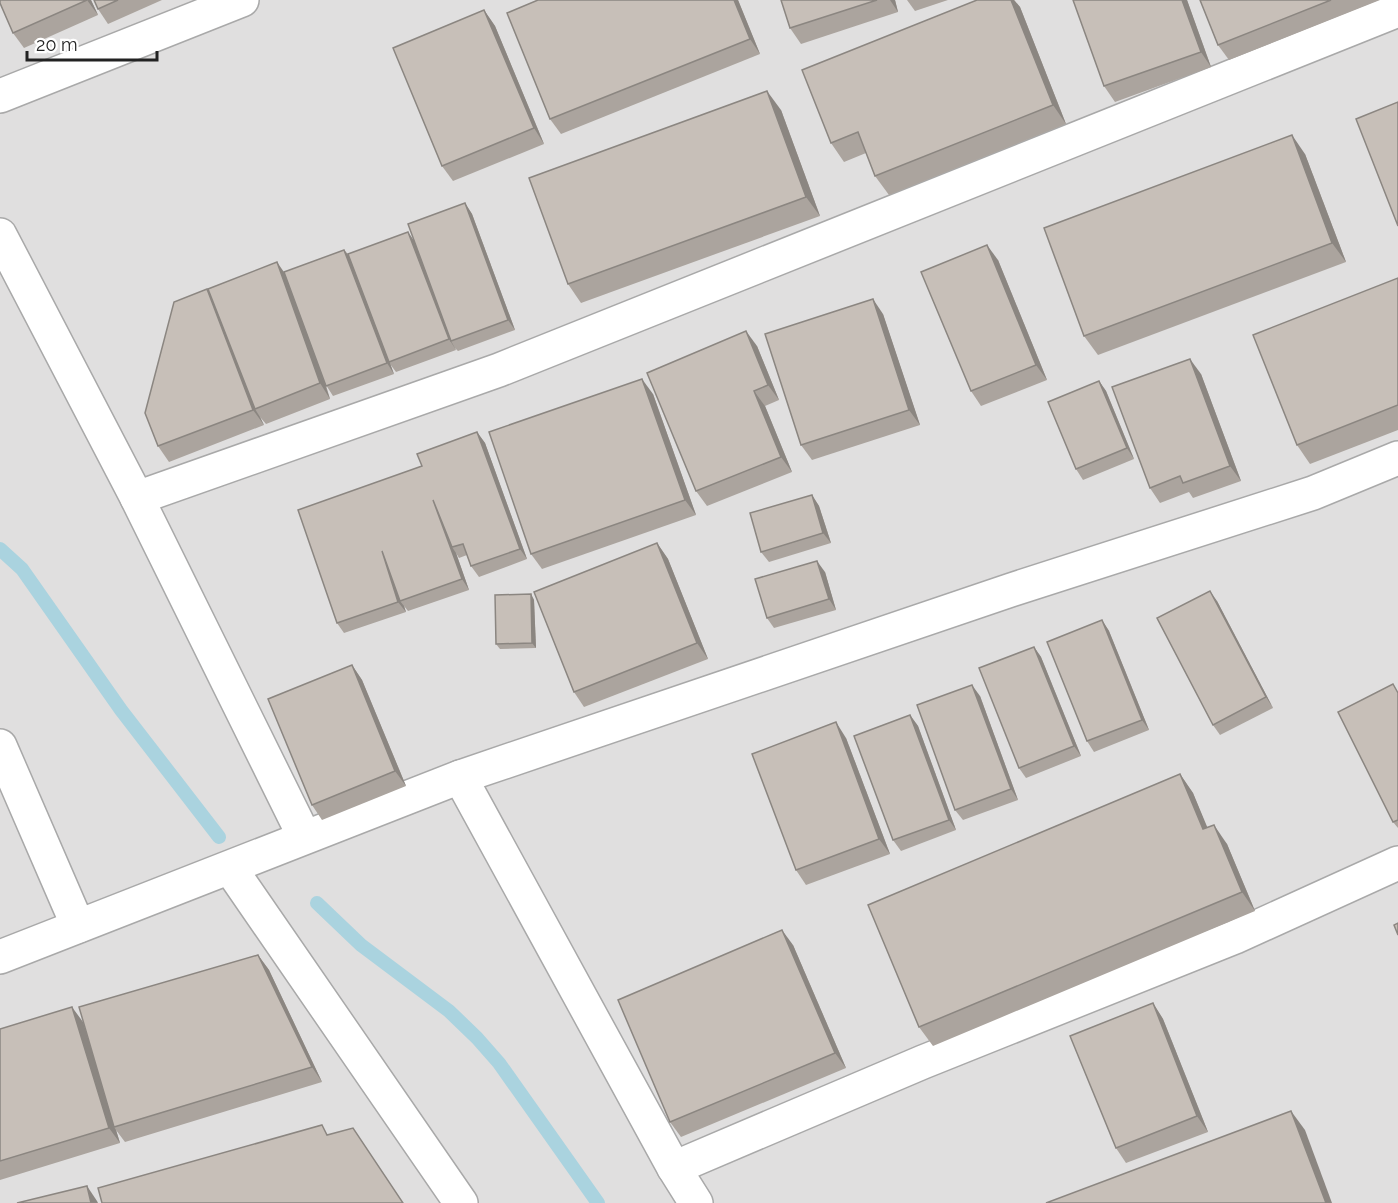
<svg xmlns="http://www.w3.org/2000/svg" width="1398" height="1203" viewBox="0 0 1398 1203" font-family="Raleway,sans-serif">
<rect width="100%" height="100%" fill="#f2efe9"/>
<rect fill="#e0dfdf" x="0" y="0" width="1398" height="1203"/>
<g fill="none" stroke-linecap="round" stroke-linejoin="round">
<g stroke="#aad3df" stroke-width="14">
<polyline points="0,549 22,569 121,710 219,837"/>
<polyline points="317,903 361,945 449,1011 477,1038 499,1063 598,1203"/>
</g>
<g stroke="#a9a9a9" stroke-width="36">
<g id="street">
<polyline points="0,96 242,0"/>
<polyline points="0,235 137,498 304,836"/>
<polyline points="137,498 499,370 1398,10"/>
<polyline points="0,746 78,926"/>
<polyline points="460,777 674,1168 696,1203"/>
<polyline points="230,868 461,1203"/>
<polyline points="0,957 460,777 1011,590 1313,493 1398,458"/>
<polyline points="674,1168 923,1062 1235,937 1398,863"/>
</g>
</g>
<use href="#street" stroke="#fff" stroke-width="33"/>
</g>
<g fill="#aba49e">
<polygon points="0,0 91,0 98,15 24,48 13,33"/>
<polygon points="94,0 162,0 108,24 98,9"/>
<polygon points="738,0 760,54 561,134 550,119"/>
<polygon points="781,0 895,0 898,12 801,44 790,28"/>
<polygon points="907,0 948,0 915,11"/>
<polygon points="977,0 1014,0 1020,7 1066,124 889,195 875,176 866,153 844,162 831,143"/>
<polygon points="1187,0 1211,67 1115,102 1104,86"/>
<polygon points="1200,0 1380,0 1229,60 1218,45"/>
<polygon points="484,10 495,26 544,144 453,181 442,166"/>
<polygon points="781,110 820,216 581,303 568,284"/>
<polygon points="1305,154 1346,262 1098,355 1084,336"/>
<polygon points="465,203 472,214 515,330 458,351 455,348 456,350 396,372 390,364 394,374 333,396 326,385 330,399 266,424 260,417 264,425 169,462 158,446 210,294 284,272 344,250 349,255 414,240"/>
<polygon points="998,260 1047,380 981,406 971,391"/>
<polygon points="1398,278 1398,430 1310,464 1297,445"/>
<polygon points="883,314 920,425 812,460 801,445"/>
<polygon points="757,346 779,400 765,406 792,472 707,506 696,491"/>
<polygon points="1201,374 1241,481 1193,498 1189,492 1160,503 1150,488"/>
<polygon points="1099,381 1106,391 1134,459 1083,480 1076,469"/>
<polygon points="653,394 696,515 542,569 531,554"/>
<polygon points="477,432 485,443 527,559 479,577 471,566 467,555 459,558 456,553 469,590 408,611 404,606 406,612 344,633 337,623 422,466"/>
<polygon points="812,495 819,506 831,543 769,562 761,552"/>
<polygon points="657,543 668,559 708,659 584,707 574,692"/>
<polygon points="825,572 836,610 774,628 767,618"/>
<polygon points="531,594 534,600 536,648 500,649 496,644"/>
<polygon points="1217,601 1273,708 1220,735 1213,725"/>
<polygon points="1102,620 1109,631 1149,730 1094,752 1087,741"/>
<polygon points="1034,647 1041,657 1081,756 1026,778 1019,768"/>
<polygon points="352,665 362,680 406,786 322,820 312,805"/>
<polygon points="1398,691 1398,828 1393,822"/>
<polygon points="980,696 1018,800 963,820 955,810"/>
<polygon points="910,715 918,726 956,830 901,851 893,840"/>
<polygon points="846,738 890,854 806,885 796,870"/>
<polygon points="1180,774 1193,793 1207,828 1227,844 1255,911 933,1046 919,1027"/>
<polygon points="793,945 846,1068 681,1137 670,1122"/>
<polygon points="258,955 269,970 322,1082 125,1142 116,1130 120,1143 0,1180 0,1029 83,1022 96,1065"/>
<polygon points="1153,1003 1163,1019 1208,1132 1126,1163 1116,1148"/>
</g>
<g fill="#8b8681">
<polygon points="87,0 91,0 98,15"/>
<polygon points="734,0 738,0 760,54 750,39"/>
<polygon points="890,0 895,0 898,12"/>
<polygon points="1011,0 1014,0 1020,7 1066,124 1053,105"/>
<polygon points="1182,0 1187,0 1211,67 1201,52"/>
<polygon points="484,10 495,26 544,144 534,128"/>
<polygon points="767,91 781,110 820,216 806,197"/>
<polygon points="1292,135 1305,154 1346,262 1332,243"/>
<polygon points="465,203 472,214 515,330 508,320"/>
<polygon points="408,232 415,242 451,341 456,350 449,339"/>
<polygon points="987,245 998,260 1047,380 1036,365"/>
<polygon points="344,250 352,260 394,374 387,363"/>
<polygon points="277,262 288,278 330,399 320,383"/>
<polygon points="207,289 217,304 255,409 260,417 264,425 253,410"/>
<polygon points="873,299 883,314 920,425 909,410"/>
<polygon points="746,331 757,346 779,400 768,385"/>
<polygon points="1190,359 1201,374 1241,481 1230,466"/>
<polygon points="642,379 653,394 696,515 685,500"/>
<polygon points="1099,381 1106,391 1134,459 1127,448"/>
<polygon points="754,391 765,406 792,472 781,457"/>
<polygon points="477,432 485,443 527,559 520,549"/>
<polygon points="812,495 819,506 831,543 823,533"/>
<polygon points="433,500 452,547 456,553 469,590 462,579"/>
<polygon points="657,543 668,559 708,659 697,643"/>
<polygon points="382,551 400,601 404,606 406,612 398,602"/>
<polygon points="817,561 825,572 836,610 829,599"/>
<polygon points="1210,591 1217,601 1273,708 1266,697"/>
<polygon points="531,594 534,600 536,648 532,643"/>
<polygon points="1102,620 1109,631 1149,730 1142,720"/>
<polygon points="1034,647 1041,657 1081,756 1074,746"/>
<polygon points="352,665 362,680 406,786 395,771"/>
<polygon points="972,685 980,696 1018,800 1011,789"/>
<polygon points="910,715 918,726 956,830 949,820"/>
<polygon points="836,722 846,738 890,854 879,839"/>
<polygon points="1180,774 1193,793 1216,848 1203,829"/>
<polygon points="1214,825 1227,844 1255,911 1242,892"/>
<polygon points="782,930 793,945 846,1068 835,1053"/>
<polygon points="258,955 269,970 322,1082 312,1067"/>
<polygon points="1153,1003 1163,1019 1208,1132 1197,1116"/>
<polygon points="72,1007 83,1022 115,1127 114,1127 116,1130 120,1143 109,1128"/>
<polygon points="1291,1111 1305,1130 1332,1203 1326,1203"/>
<polygon points="87,1186 97,1201 98,1203 91,1203"/>
</g>
<g fill="#c7bfb8" stroke="#8b8681" stroke-width="1.5">
<polygon points="0,0 87,0 13,33 0,3"/>
<polygon points="94,0 118,0 98,9"/>
<polygon points="538,0 734,0 750,39 550,119 507,13"/>
<polygon points="781,0 877,0 790,28"/>
<polygon points="977,0 1011,0 1053,105 875,176 858,132 831,143 802,70"/>
<polygon points="1073,0 1182,0 1201,52 1104,86"/>
<polygon points="1200,0 1331,0 1218,45"/>
<polygon points="484,10 534,128 442,166 393,48"/>
<polygon points="767,91 806,197 568,284 529,178"/>
<polygon points="1398,102 1398,226 1356,119"/>
<polygon points="1292,135 1332,243 1084,336 1044,228"/>
<polygon points="465,203 508,320 451,341 408,224"/>
<polygon points="408,232 449,339 389,362 348,254"/>
<polygon points="987,245 1036,365 971,391 921,272"/>
<polygon points="344,250 387,363 326,386 284,272"/>
<polygon points="277,262 320,383 255,409 208,289"/>
<polygon points="1398,278 1398,405 1297,445 1253,335"/>
<polygon points="207,289 253,410 158,446 145,413 174,302"/>
<polygon points="873,299 909,410 801,445 765,334"/>
<polygon points="746,331 768,385 754,391 781,457 696,491 647,373"/>
<polygon points="1190,359 1230,466 1183,483 1180,476 1150,488 1112,387"/>
<polygon points="642,379 685,500 531,554 489,432"/>
<polygon points="1099,381 1127,448 1076,469 1048,402"/>
<polygon points="477,432 520,549 471,566 463,544 452,547 433,500 462,579 400,601 382,551 398,602 337,623 298,510 422,466 417,454"/>
<polygon points="812,495 823,533 761,552 750,513"/>
<polygon points="657,543 697,643 574,692 534,592"/>
<polygon points="817,561 829,599 767,618 755,579"/>
<polygon points="1210,591 1266,697 1213,725 1157,618"/>
<polygon points="531,594 532,643 496,644 495,595"/>
<polygon points="1102,620 1142,720 1087,741 1047,642"/>
<polygon points="1034,647 1074,746 1019,768 979,668"/>
<polygon points="352,665 395,771 312,805 268,699"/>
<polygon points="1393,684 1398,693 1398,820 1393,822 1338,712"/>
<polygon points="972,685 1011,789 955,810 917,705"/>
<polygon points="910,715 949,820 893,840 854,736"/>
<polygon points="836,722 879,839 796,870 752,754"/>
<polygon points="1180,774 1203,829 1214,825 1242,892 919,1027 868,905"/>
<polygon points="1398,923 1398,935 1394,925"/>
<polygon points="782,930 835,1053 670,1122 618,1000"/>
<polygon points="258,955 312,1067 114,1127 79,1007"/>
<polygon points="1153,1003 1197,1116 1116,1148 1070,1036"/>
<polygon points="72,1007 109,1128 0,1161 0,1029"/>
<polygon points="1291,1111 1326,1203 1046,1203"/>
<polygon points="322,1125 327,1135 353,1128 403,1203 102,1203 98,1188"/>
<polygon points="87,1186 91,1203 17,1203"/>
</g>
<path d="M27 51v9h130v-9" fill="none" stroke="#222222" stroke-width="3"/>
<text x="36" y="51" font-size="18" fill="#222222" stroke="#ffffff" stroke-width="4.5" paint-order="stroke">20 m</text>
</svg>
